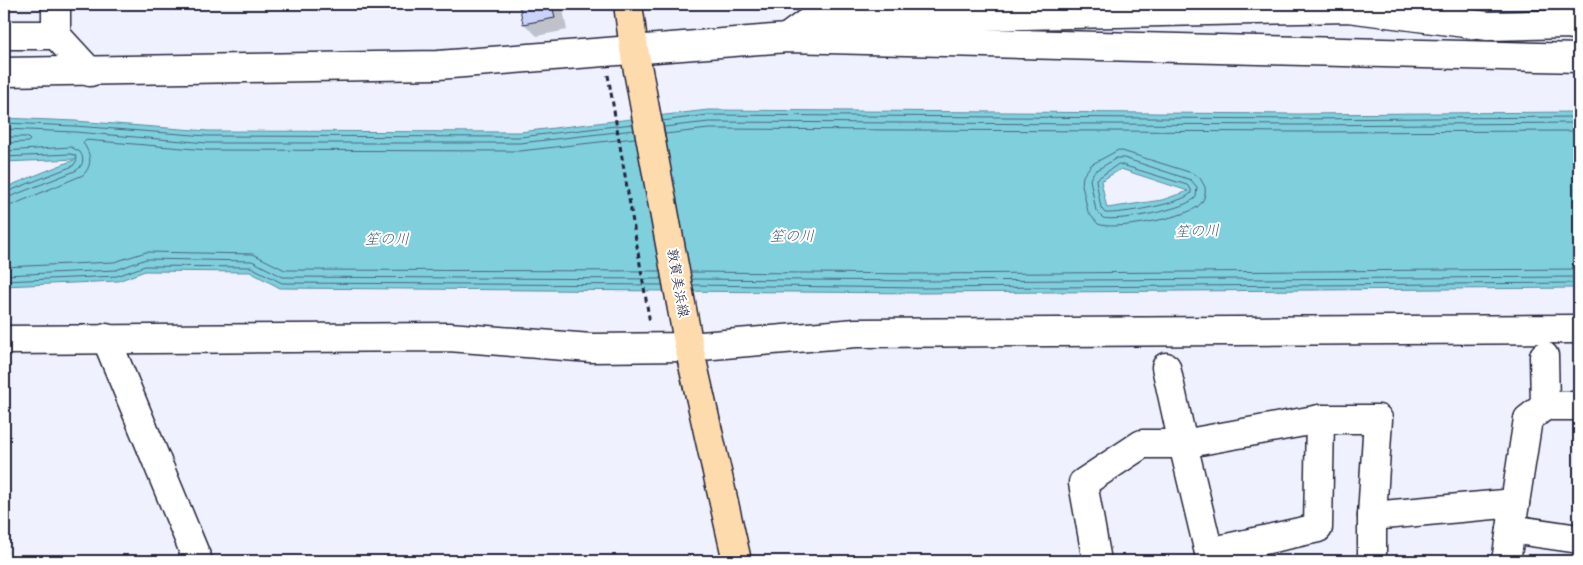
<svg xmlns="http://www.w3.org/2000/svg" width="1583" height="565" viewBox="0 0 1583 565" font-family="Sriracha,'Klee One',sans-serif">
<rect width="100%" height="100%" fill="#eff2fe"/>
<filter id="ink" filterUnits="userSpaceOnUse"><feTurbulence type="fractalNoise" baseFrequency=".02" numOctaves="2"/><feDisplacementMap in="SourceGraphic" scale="10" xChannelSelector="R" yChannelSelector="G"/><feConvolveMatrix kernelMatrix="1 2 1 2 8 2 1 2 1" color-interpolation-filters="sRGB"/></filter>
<g filter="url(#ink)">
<path fill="#80cfdd" stroke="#5a8a9c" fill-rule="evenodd" d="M708,110L1298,114L1579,112V288L922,293L280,288L250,272L145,271L118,281L4,286V188L76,159L4,162V118L75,121L208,131L520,132ZM1121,169L1188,191L1162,200L1107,208L1101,181Z"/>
<polygon fill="#0003" points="520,4 562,4 567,30 537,36 524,24"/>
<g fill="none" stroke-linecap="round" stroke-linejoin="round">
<g stroke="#48677c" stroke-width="1">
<polyline points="662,121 708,115 1298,119 1579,117"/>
<polyline points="4,123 75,126 207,136 520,137 633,124"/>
<polyline points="664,127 709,122 1298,125 1579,123"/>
<polyline points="4,129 75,132 207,143 520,143 634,130"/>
<polyline points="665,134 709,129 1298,132 1579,131"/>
<polyline points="4,137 27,137 30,140 28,142 4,143"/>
<path d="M1119,150L1192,173L1200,178L1205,187C1206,195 1204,202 1197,207C1183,218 1113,231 1098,224L1088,212L1082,185L1083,176L1091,165Z"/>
<path d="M4,151L71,147L80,152C85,159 83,167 75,171L4,199"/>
<polyline points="4,157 70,154 75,155 77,160 73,166 4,193"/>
<path d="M1117,158H1124L1191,180L1197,187L1196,197C1188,209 1118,222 1103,218L1096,211L1090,179L1094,172Z"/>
<path d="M1119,164L1187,185L1191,189V193C1182,204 1120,214 1105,213L1101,208L1096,180Z"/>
<path d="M4,206L12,205L83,175C93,165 91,154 83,143L85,140L207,150L520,151L635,138"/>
<polyline points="4,267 114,262 146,252 253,254 285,270 660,271"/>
<polyline points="690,272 922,274 1579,269"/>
<polyline points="4,275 116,270 146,259 252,261 283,277 661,279"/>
<polyline points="692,279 922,281 1579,277"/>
<polyline points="4,281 117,276 145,266 251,267 282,283 662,285"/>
<polyline points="693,285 922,288 1579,283"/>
</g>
</g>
<polygon fill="#c9d3fb" stroke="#22223b" points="519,4 552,4 555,18 523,24"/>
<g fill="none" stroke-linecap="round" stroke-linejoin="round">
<g stroke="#22223b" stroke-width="31">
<g id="minor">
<polyline points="56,4 56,35 90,72"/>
<polyline points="1027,4 1024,15 1348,8 1488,26 1567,24 1579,26"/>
<polyline points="4,35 56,35"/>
<polyline points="788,37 807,23 827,18 1024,15"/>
<polyline points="4,72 438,65 787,38 1579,58"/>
<polyline points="106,338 198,561"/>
<polyline points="4,340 449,337 591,348 689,347 856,333 1579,329"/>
<polyline points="1544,356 1545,406"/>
<polyline points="1372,516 1515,503"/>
<polyline points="1511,529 1579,539"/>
<polyline points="1209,552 1318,528 1320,419"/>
<polyline points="1097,561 1083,483 1142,444 1183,444 1166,367"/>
<polyline points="1211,561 1183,444 1320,419 1378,419 1372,516 1372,561"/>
<polyline points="1506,561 1528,419 1545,406 1579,406"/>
</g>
</g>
<g stroke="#22223b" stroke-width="31">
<polyline id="major" points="628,4 634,49 689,347 737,561"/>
</g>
<polyline stroke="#22223b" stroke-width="3" stroke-dasharray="5 4" stroke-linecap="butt" points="608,75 650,323"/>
<use href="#minor" stroke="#fff" stroke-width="28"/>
<use href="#major" stroke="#fddbac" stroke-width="28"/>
</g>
</g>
<g text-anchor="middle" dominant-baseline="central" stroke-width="4" stroke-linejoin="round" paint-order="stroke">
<g font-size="14" fill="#22223b" stroke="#fff">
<text transform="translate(678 283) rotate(80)">敦賀美浜線</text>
</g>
<g font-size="15" font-style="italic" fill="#435f74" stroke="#fff">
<text transform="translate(1197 231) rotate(-2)">笙の川</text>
<text x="792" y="236">笙の川</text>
<text x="387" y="239">笙の川</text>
</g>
</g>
<rect width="1583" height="565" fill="none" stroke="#fff" stroke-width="20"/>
<rect x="10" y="10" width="1563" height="545" fill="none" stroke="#22223b" stroke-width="2" filter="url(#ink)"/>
</svg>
